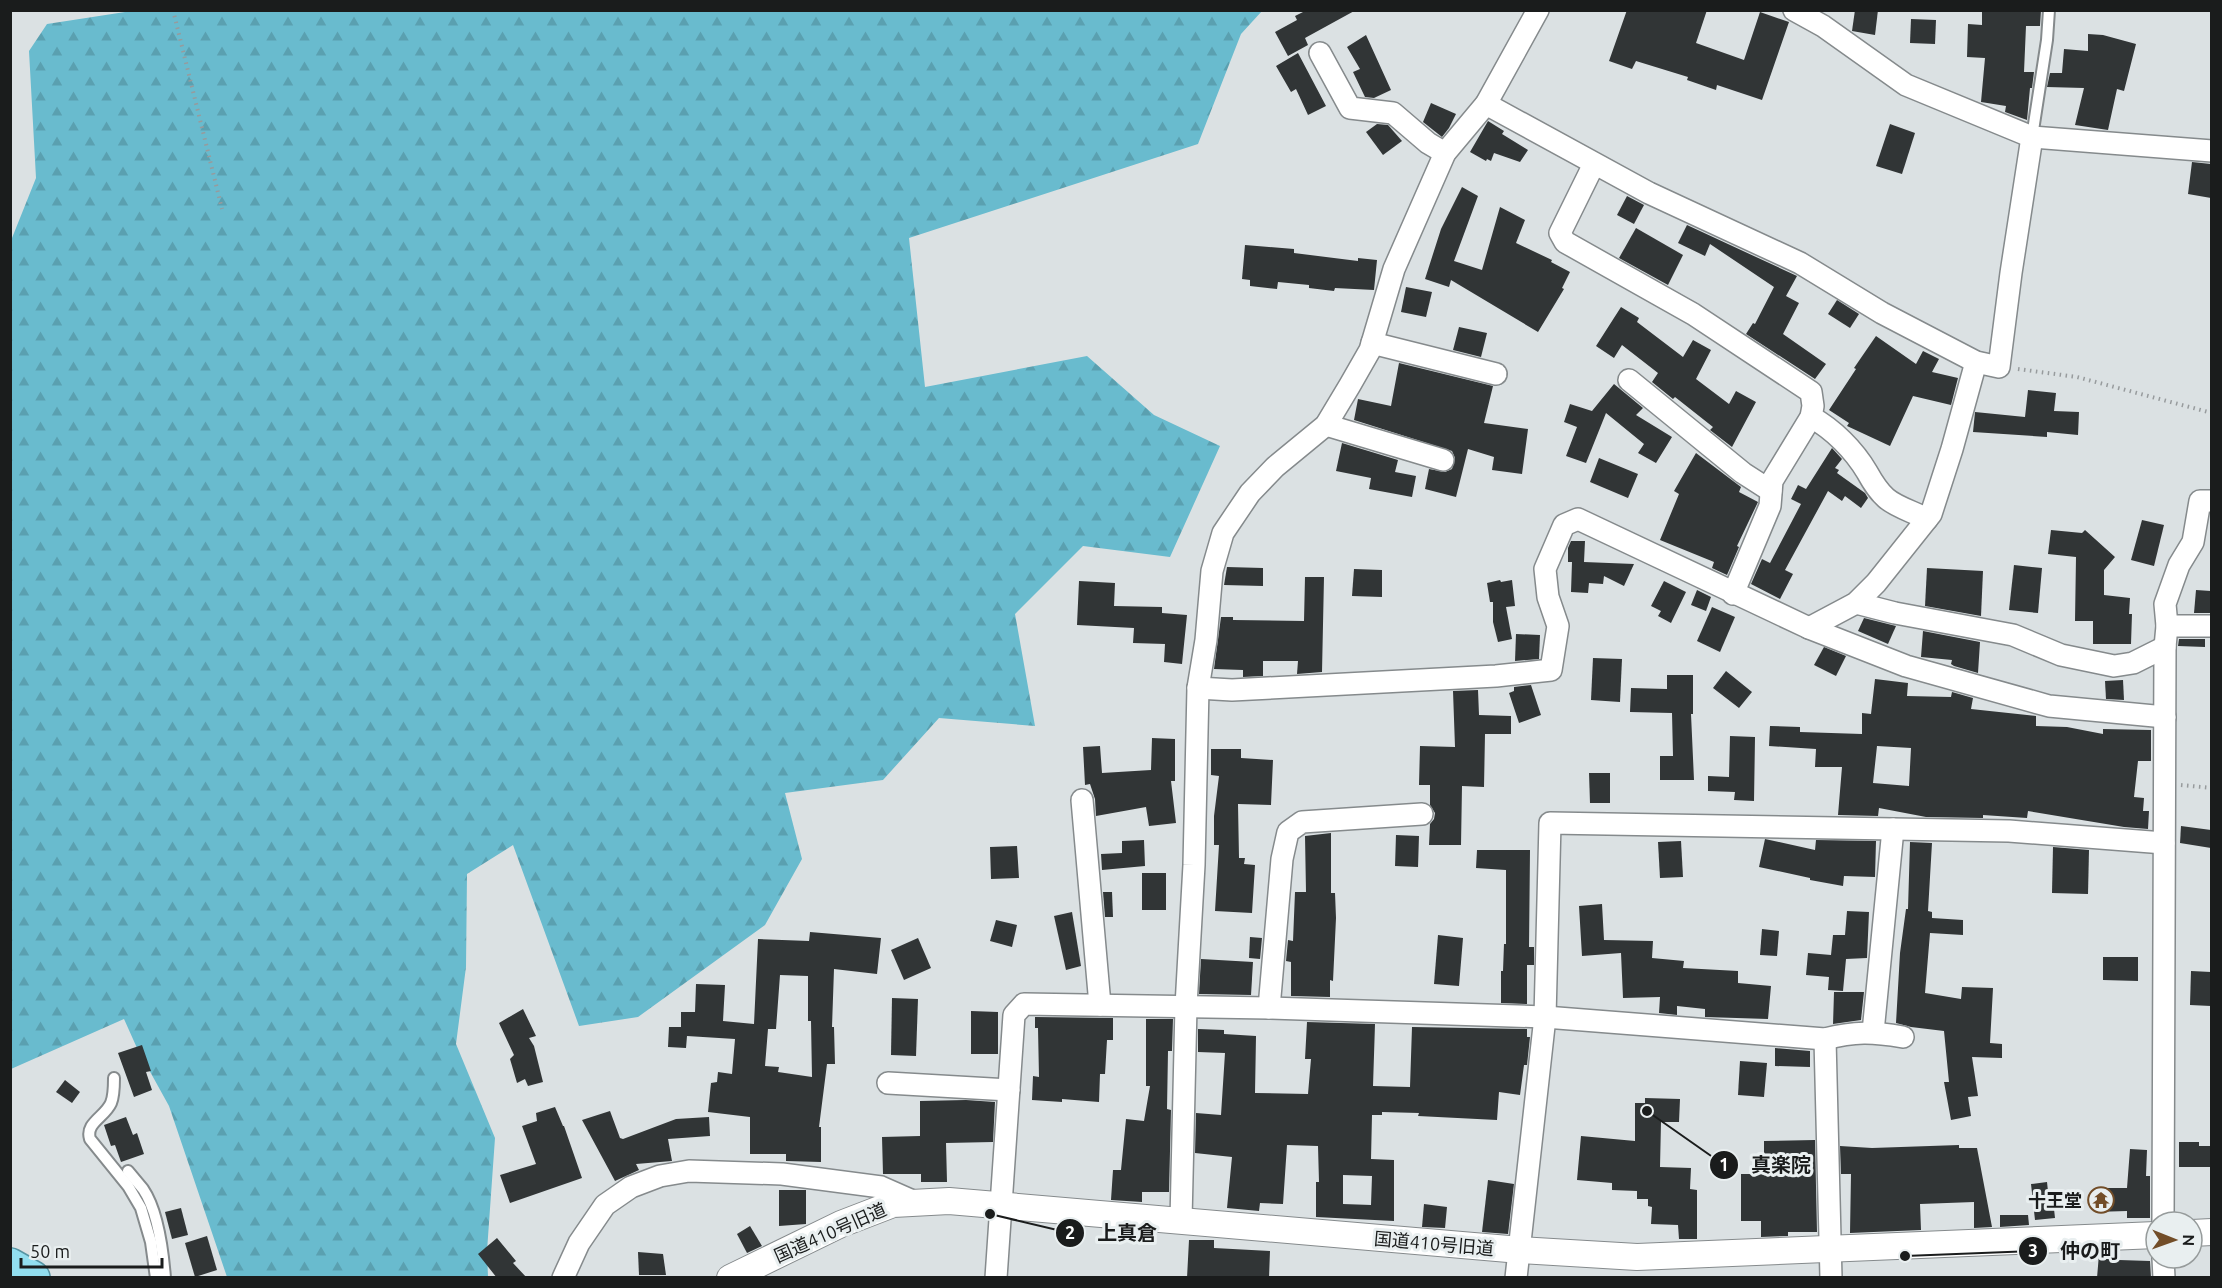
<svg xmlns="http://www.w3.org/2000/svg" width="2222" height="1288" viewBox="0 0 2222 1288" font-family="Ubuntu,'Noto Sans JP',sans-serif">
<defs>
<pattern id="forest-firs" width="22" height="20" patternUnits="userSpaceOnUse" patternTransform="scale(1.5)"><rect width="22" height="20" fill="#69bbce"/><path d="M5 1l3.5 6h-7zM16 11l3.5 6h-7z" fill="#5aa0b0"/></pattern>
</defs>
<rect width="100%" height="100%" fill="#dbe1e3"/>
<polygon fill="url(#forest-firs)" points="138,10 1262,11 1241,34 1198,144 909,238 925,387 1087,356 1154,415 1220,446 1170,557 1083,546 1015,614 1035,726 939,718 883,780 785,793 802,859 765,925 638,1017 579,1026 513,845 467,874 466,967 456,1044 495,1138 487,1251 488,1277 227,1277 169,1106 137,1048 124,1019 11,1069 10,243 36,178 29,51 47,24"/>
<g fill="#313536" fill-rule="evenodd">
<polygon points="1307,10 1356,10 1305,38 1308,45 1288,56 1275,32 1297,20 1295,16"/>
<polygon points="1627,10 1707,10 1696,43 1744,60 1760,12 1789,22 1762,100 1717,85 1716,90 1687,80 1688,77 1636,61 1632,69 1609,61"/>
<polygon points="1855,10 1878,10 1875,35 1852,31"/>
<polygon points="1982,10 2041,10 2040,26 2026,26 2024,72 2034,72 2032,88 2030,88 2027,120 2005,112 2006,106 1981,102 1985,58 1967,57 1968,24 1982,25"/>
<polygon points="1911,19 1936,20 1935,44 1910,43"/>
<polygon points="2088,34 2103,35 2136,44 2124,91 2117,89 2108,130 2075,125 2084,88 2047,87 2050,73 2062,73 2064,49 2088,51"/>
<polygon points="1366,35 1391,90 1374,98 1365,97 1353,72 1360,69 1347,47"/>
<polygon points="1298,53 1326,106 1308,115 1296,89 1291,92 1276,66"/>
<polygon points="1431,103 1456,114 1449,128 1442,137 1423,122"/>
<polygon points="1488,121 1504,131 1502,134 1528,150 1520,162 1494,153 1491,161 1487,159 1486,161 1470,152"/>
<polygon points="1377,124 1388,125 1402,141 1383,155 1366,132"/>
<polygon points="1890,124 1915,133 1902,174 1876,166"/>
<polygon points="2192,162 2211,164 2211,198 2188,194"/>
<polygon points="1462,187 1478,196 1454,261 1482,270 1500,207 1525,220 1516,243 1552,260 1551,262 1570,272 1562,288 1564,289 1538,332 1451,280 1449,287 1425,279 1441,229"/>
<polygon points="1627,196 1644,205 1634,224 1617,215"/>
<polygon points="1687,225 1797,276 1786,296 1799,303 1783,334 1826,364 1815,379 1746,334 1753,323 1755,324 1774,287 1710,244 1705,256 1678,243"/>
<polygon points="1636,228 1683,255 1668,285 1619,258"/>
<polygon points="1245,245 1294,249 1294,253 1358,261 1358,258 1377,260 1374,290 1335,288 1334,291 1309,288 1309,285 1278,282 1277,289 1250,286 1250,280 1242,279"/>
<polygon points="1406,287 1432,292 1426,317 1401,312"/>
<polygon points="1837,300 1859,314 1850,328 1828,314"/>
<polygon points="1621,307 1639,318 1637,322 1683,357 1693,340 1711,350 1696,379 1729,404 1736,391 1756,402 1732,447 1710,430 1713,427 1675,397 1673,399 1652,382 1658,373 1622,345 1614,358 1596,346"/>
<polygon points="1459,327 1487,333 1481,357 1453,350"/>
<polygon points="1876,336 1916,364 1923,351 1939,359 1932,372 1958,378 1951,405 1913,396 1890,446 1847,426 1849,423 1829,410 1856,369 1854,368"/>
<polygon points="1399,363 1493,386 1484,423 1528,429 1522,474 1492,470 1494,457 1468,449 1456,497 1425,489 1429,469 1445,472 1452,469 1455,458 1452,451 1354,420 1358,399 1391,406"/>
<polygon points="1614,384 1643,408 1636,415 1672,437 1656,463 1638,453 1644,444 1606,413 1586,463 1566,456 1577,427 1564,422 1570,404 1592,411"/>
<polygon points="2028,390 2056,393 2054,411 2079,412 2078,435 2047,432 2047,437 1973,432 1975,412 2025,417"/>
<polygon points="1342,443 1398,460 1395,472 1416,476 1412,497 1369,489 1371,478 1336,471"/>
<polygon points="1832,448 1842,459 1835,468 1839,470 1837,473 1865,493 1868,498 1861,508 1845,496 1842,501 1828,491 1785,570 1793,574 1780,599 1751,584 1762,559 1770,563 1801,504 1791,499 1798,485 1806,489"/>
<polygon points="1696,453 1741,487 1739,492 1758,502 1737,546 1739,547 1727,575 1712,568 1714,562 1660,540 1679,494 1674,491"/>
<polygon points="1599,458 1638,474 1628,498 1590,482"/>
<polygon points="2142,520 2164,525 2154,566 2131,560"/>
<polygon points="2051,530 2082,533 2085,530 2115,557 2104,570 2104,595 2130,598 2129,614 2132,614 2131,644 2093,644 2093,621 2075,621 2076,557 2048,554"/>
<polygon points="1571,541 1585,541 1584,562 1634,564 1624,586 1604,576 1603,584 1589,583 1588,593 1571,592 1572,562 1568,562 1568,548"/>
<polygon points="2014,565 2042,568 2038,613 2009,610"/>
<polygon points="1227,567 1263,568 1263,586 1224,585"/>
<polygon points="1927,568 1983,571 1981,616 1925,606"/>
<polygon points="1354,569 1382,570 1382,597 1352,596"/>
<polygon points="1305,577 1324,577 1322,672 1297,674 1298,661 1263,661 1263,676 1243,677 1243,670 1214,669 1221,617 1233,617 1233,620 1304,621"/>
<polygon points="1500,580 1501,582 1512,580 1515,606 1506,607 1512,639 1498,642 1493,622 1493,602 1490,602 1487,583"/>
<polygon points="1079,581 1115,583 1114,606 1162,607 1162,613 1187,615 1182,664 1164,662 1165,644 1133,643 1134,628 1077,625"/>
<polygon points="1664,581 1686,592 1671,623 1658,616 1661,611 1651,606"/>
<polygon points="1697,590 1711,597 1706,611 1691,605"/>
<polygon points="2196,590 2211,591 2211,613 2194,613"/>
<polygon points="1712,607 1735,617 1720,652 1697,641"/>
<polygon points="1864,618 1896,626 1888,644 1858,631"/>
<polygon points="1923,631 1980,642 1978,673 1954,666 1951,664 1952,660 1921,657"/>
<polygon points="1516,634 1540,635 1539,659 1515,661"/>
<polygon points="2179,639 2205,639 2205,647 2178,646"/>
<polygon points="1824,647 1846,656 1836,676 1814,665"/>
<polygon points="1593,658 1622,659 1620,702 1591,700"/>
<polygon points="1726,671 1752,692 1739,708 1713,688"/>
<polygon points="1667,675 1693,675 1693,714 1691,714 1694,780 1660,780 1660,756 1673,756 1672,713 1630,712 1631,688 1667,689"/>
<path d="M1875,679L1908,683L1907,696L1951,697L1952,692L1973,698L1971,709L2036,716V726L2067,727L2103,734V729L2151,730V761H2138L2134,797L2144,798L2143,811H2149L2148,829L2124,827L2028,811L2027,818L1983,815V818L1926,817L1879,808L1878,816L1838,815L1842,767H1815L1816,749L1769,746L1770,726L1800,727V732L1862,734V713L1871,714ZM1877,746L1911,748L1909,786L1873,783Z"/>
<polygon points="2123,680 2124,700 2106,699 2105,681"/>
<polygon points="1531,685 1541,715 1519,723 1509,693 1514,691 1514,687"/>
<polygon points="1478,690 1479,715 1511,716 1511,734 1485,734 1484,787 1462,786 1461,845 1429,845 1430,824 1434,819 1435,813 1430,805 1430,785 1419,785 1420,746 1455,747 1453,691"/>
<polygon points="1730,736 1755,737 1754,801 1734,800 1735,792 1708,791 1708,776 1729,777"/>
<polygon points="1152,738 1175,739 1175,781 1171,781 1176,823 1149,826 1146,807 1096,816 1095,799 1090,784 1085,785 1083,747 1100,746 1102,773 1151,770"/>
<polygon points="1211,749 1241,749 1241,758 1273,760 1271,805 1238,804 1239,858 1245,858 1244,864 1255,865 1252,913 1215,911 1219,845 1214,845 1214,816 1219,776 1211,775"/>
<polygon points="1589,773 1610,773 1610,803 1590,803"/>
<polygon points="2181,826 2211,830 2211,848 2180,843"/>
<polygon points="1331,833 1331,893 1335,893 1336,918 1333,981 1330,980 1330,997 1291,996 1291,962 1286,961 1288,940 1293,941 1295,892 1306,892 1305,836"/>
<polygon points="1396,835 1419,836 1418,867 1395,866"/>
<polygon points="1765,839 1815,850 1816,840 1876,841 1875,877 1844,876 1843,886 1810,880 1810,878 1759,867"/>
<polygon points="1144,840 1145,866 1102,870 1101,854 1122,853 1122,841"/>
<polygon points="1681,841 1683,877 1660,878 1658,842"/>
<polygon points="1910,842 1932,843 1928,911 1932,912 1932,918 1963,920 1963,935 1930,933 1925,993 1961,999 1962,987 1993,988 1990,1043 2002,1044 2002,1058 1972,1057 1978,1096 1968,1097 1971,1116 1951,1120 1944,1082 1949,1082 1944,1031 1911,1027 1896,1023 1900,953 1906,909 1908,909"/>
<polygon points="1017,846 1019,878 991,879 990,847"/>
<polygon points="2053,847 2089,850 2088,894 2052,893"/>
<polygon points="1477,850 1530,850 1529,947 1534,947 1534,965 1527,965 1527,1004 1501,1003 1501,971 1503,971 1504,944 1506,944 1506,870 1476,868"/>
<rect x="1142" y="873" width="24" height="37"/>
<polygon points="1103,892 1112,892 1113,917 1105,917"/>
<polygon points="1602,904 1604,940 1653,941 1652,958 1684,961 1683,968 1738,971 1738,983 1771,986 1768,1019 1705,1017 1705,1009 1677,1006 1677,1015 1659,1013 1660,997 1623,998 1621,953 1582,956 1579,906"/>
<polygon points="1847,911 1869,912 1867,958 1846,959 1843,991 1828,990 1829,977 1806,975 1808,953 1831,955 1833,935 1845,935"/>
<polygon points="1072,912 1081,966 1066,970 1054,916"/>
<polygon points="996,920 1017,925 1012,947 990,941"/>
<polygon points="1762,929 1779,931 1777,956 1760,955"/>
<path d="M810,932L881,938L877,974L834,969L832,1027H834L835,1064H827L819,1127H821V1162L786,1161V1154H750V1117L708,1112L711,1083L717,1082L718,1072L732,1074L735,1039L687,1036L686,1048L668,1047L669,1027H681V1012H695L696,984L725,985L723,1021L754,1024L758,939L809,941ZM780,975L808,976V1021H811L812,1077L778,1072L779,1067L765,1066L768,1029H776Z"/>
<polygon points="1438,935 1463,938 1459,986 1434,984"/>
<polygon points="1250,937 1262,938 1260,959 1249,958"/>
<polygon points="918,938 931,968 904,980 891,950"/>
<polygon points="2103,957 2138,957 2138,981 2103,980"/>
<polygon points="1201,959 1253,962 1251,995 1199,994"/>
<polygon points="2191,971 2211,972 2211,1006 2190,1005"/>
<polygon points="1834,992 1864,992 1861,1020 1833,1024"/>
<polygon points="892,998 918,999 916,1056 891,1055"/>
<polygon points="523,1009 536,1036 529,1038 534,1046 543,1082 528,1086 525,1079 517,1083 510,1059 514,1055 499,1023"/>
<polygon points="971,1011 998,1012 998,1054 971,1054"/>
<polygon points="1035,1017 1113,1018 1113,1040 1107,1040 1105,1074 1100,1074 1099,1102 1062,1099 1062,1102 1032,1100 1033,1076 1039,1077 1038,1028 1035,1028"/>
<polygon points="1146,1019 1173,1019 1172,1051 1168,1051 1167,1109 1171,1110 1169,1192 1142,1192 1142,1202 1111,1200 1113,1170 1121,1170 1126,1119 1144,1121 1150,1086 1146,1086"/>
<path d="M1307,1022L1375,1024L1373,1086L1410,1087L1412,1027L1527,1029V1037H1530L1527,1065H1524L1520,1095L1499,1092L1497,1120L1418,1116L1419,1113L1382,1112V1115H1372L1371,1159L1394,1160V1221L1316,1217V1182H1319L1318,1146L1287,1145L1283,1204L1260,1203L1259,1211L1227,1208L1232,1157L1195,1153L1196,1113L1221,1115L1225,1053L1198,1052V1029L1224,1030V1034L1256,1036L1255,1093L1308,1094L1311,1059H1305ZM1343,1175L1372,1176L1371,1205L1343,1204Z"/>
<polygon points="142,1045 151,1071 146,1072 152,1090 134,1097 118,1053"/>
<polygon points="1775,1048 1810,1051 1810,1067 1775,1066"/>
<polygon points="1740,1061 1767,1063 1764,1097 1738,1095"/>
<polygon points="65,1080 80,1092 72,1103 56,1092"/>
<polygon points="1645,1098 1680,1099 1679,1122 1661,1122 1660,1167 1691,1168 1690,1189 1697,1190 1697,1239 1679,1239 1678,1225 1651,1224 1652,1207 1648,1206 1648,1199 1637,1199 1637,1191 1612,1190 1612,1183 1577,1180 1581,1136 1635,1141 1635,1103 1645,1103"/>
<polygon points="966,1100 995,1102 993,1142 946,1143 947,1182 921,1182 921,1174 883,1174 882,1137 920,1136 920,1101"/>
<polygon points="555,1107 563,1126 564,1126 582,1178 510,1203 500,1175 536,1164 522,1126 537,1121 536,1113"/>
<polygon points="610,1111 620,1138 623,1139 676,1119 709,1117 710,1136 668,1139 672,1161 636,1164 639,1170 615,1181 582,1120"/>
<polygon points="126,1117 133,1135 137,1133 144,1154 121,1162 115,1145 111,1146 104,1125"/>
<polygon points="1815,1140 1817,1232 1788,1232 1788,1236 1761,1237 1761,1221 1741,1221 1741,1174 1764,1174 1764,1141"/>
<polygon points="2179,1142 2199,1142 2199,1146 2211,1146 2211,1167 2179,1167"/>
<polygon points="1959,1145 1959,1148 1977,1148 1992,1227 1974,1228 1974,1202 1920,1204 1921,1230 1850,1233 1851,1174 1841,1174 1840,1146 1872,1148"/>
<polygon points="2130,1149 2147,1150 2146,1176 2150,1176 2150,1218 2127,1218 2127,1211 2094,1212 2094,1188 2127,1188"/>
<polygon points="1488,1180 1514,1184 1508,1234 1482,1232"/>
<polygon points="2047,1182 2049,1201 2053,1200 2055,1218 2035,1220 2031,1184"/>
<polygon points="779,1190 806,1190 806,1224 779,1226"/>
<polygon points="1424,1204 1447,1207 1445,1228 1422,1227"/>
<polygon points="181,1208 188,1235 172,1239 165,1212"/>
<polygon points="2000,1215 2028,1215 2029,1225 2000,1227"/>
<polygon points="750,1226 762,1246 747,1253 737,1234"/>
<polygon points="207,1236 217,1270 195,1277 185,1243"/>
<polygon points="497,1238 516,1261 513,1263 527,1278 497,1278 478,1254"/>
<polygon points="1189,1240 1214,1240 1214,1248 1270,1251 1269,1278 1187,1278"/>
<polygon points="638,1252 663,1254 666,1275 639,1275"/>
<polygon points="2099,1254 2120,1255 2119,1260 2150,1261 2151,1278 2097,1278"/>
</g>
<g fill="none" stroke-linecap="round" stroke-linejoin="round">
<g stroke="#858a8c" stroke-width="14">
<g id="service">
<polyline points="2032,137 2047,40 2049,10"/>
<path d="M114,1078C114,1087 114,1096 111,1103C105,1117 85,1123 90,1139L128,1186L141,1208L151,1242L156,1278"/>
<path d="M128,1171C133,1177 138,1183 143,1189C158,1211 163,1252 165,1278"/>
</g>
</g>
<g stroke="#858a8c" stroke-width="24">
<g id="minor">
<polyline points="1794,10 1823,26 1906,85 2032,137 2212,151"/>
<polyline points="1320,53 1350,108 1393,113 1428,143 1445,153"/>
<polyline points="1486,104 1649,193 1800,263 1882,313 1976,362 1999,367 2011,273 2032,137"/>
<polyline points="1594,164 1560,233 1565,242 1693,314 1811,392 1813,406 1811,417 1772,481 1770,506 1733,594"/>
<polyline points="1372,343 1496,374"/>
<polyline points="1629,380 1743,473 1771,491"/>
<path d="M1811,417C1833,429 1854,450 1867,472C1872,481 1877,490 1886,498C1896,507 1914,512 1927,519"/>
<polyline points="1326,425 1443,460"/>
<polyline points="1856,603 1895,613 2013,635 2061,655 2114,666 2133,663 2165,647"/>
<polyline points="2167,626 2212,626"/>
<polyline points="1809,628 1856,603 1876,583 1931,514 1952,449 1976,362"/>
<polyline points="1198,688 1232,690 1496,676 1551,670 1558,626 1548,597 1545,569 1564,525 1578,519 1809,628 1906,666 2049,706 2165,717"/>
<polyline points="1082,800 1100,1005"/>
<polyline points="1269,1008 1282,859 1288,832 1302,822 1422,814"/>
<polyline points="1873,1032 1893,829"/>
<polyline points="1825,1039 1831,1278"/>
<polyline points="888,1083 1009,1090"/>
<polyline points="1181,1220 1186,1006 1194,865 1198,688 1206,640 1212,571 1223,533 1250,493 1275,467 1326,425 1350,385 1370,350 1394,269 1445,153 1486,104 1538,10"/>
<polyline points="2163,1222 2165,647 2167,626 2165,604 2179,565 2193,542 2200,501 2212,501"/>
<polyline points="2163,1258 2164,1278"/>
<polyline points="563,1278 579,1243 605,1205 631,1187 660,1176 689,1171 782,1174 881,1187 915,1202"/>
<path d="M996,1278L1014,1015L1024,1004L1269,1008L1545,1017L1825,1039C1855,1031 1873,1032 1903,1037"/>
<polyline points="1516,1278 1545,1017 1550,823 2009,831 2164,843"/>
</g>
</g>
<g stroke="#858a8c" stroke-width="28">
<g id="tertiary">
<polyline points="2192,1233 2212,1232"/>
<polyline points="730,1278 841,1224 893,1204 949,1201 1520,1250 1637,1257 2156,1235"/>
</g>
</g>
<g stroke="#5694a3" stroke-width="36">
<polyline id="trunk" points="10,1265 33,1278"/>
</g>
<g stroke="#979b9d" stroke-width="4" stroke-dasharray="1.5 4.5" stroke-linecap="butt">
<polyline points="173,10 222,209"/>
<polyline points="2018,369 2077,377 2212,413"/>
<polyline points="2181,785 2212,788"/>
</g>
<use href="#service" stroke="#fff" stroke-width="10"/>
<use href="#minor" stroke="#fff" stroke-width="21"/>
<use href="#tertiary" stroke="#fff" stroke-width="26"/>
<use href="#trunk" stroke="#92deef" stroke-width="33"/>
</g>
<defs>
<g id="temple-ring" transform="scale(1.35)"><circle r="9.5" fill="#e9eff0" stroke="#724d28" stroke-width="1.5"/><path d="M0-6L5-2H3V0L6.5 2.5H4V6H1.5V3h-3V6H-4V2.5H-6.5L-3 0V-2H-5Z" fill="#724d28"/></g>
</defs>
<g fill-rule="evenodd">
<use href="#temple-ring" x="2101" y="1200"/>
</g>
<g text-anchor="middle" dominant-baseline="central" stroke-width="6" stroke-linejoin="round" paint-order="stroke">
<g font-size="18" font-weight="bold" fill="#1a1c1c" stroke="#e9eff0" text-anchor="end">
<text x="2082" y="1200">十王堂</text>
</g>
<g font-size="18" fill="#1a1c1c" stroke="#e9eff0">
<text transform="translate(830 1232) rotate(-24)">国道410号旧道</text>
<text transform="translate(1434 1243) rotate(5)">国道410号旧道</text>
</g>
</g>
<path fill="none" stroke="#1a1c1c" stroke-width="2" d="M1647 1111L1724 1165M990 1214L1070 1233M1905 1256L2033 1251"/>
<g fill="#1a1c1c" stroke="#e9eff0" stroke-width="2">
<circle cx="1647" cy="1111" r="6"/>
<circle cx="990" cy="1214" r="6"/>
<circle cx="1905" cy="1256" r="6"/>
<circle cx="1724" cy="1165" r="15"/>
<circle cx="1070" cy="1233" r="15"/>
<circle cx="2033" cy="1251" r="15"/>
</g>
<g font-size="18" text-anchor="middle" font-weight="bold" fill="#fff">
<text x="1724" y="1171">1</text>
<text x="1070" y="1239">2</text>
<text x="2033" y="1257">3</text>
</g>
<g font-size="20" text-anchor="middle" font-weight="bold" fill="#1a1c1c" stroke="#e9eff0" stroke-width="6" stroke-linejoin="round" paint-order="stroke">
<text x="1781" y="1172">真楽院</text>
<text x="1127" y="1240">上真倉</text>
<text x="2090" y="1258">仲の町</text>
</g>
<rect width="2222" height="1288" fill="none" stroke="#1a1c1c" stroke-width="24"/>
<g transform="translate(2174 1240) rotate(91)"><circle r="28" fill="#e9eff0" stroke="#969b9b" stroke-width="1.5"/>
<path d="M0-4.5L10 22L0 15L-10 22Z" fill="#724d28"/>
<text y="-9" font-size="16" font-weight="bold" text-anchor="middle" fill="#1a1c1c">N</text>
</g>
<path d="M21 1258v9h141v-9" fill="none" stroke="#1a1c1c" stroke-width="3"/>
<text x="30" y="1258" font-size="18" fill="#1a1c1c" stroke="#e9eff0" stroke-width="4.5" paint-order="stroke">50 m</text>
</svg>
